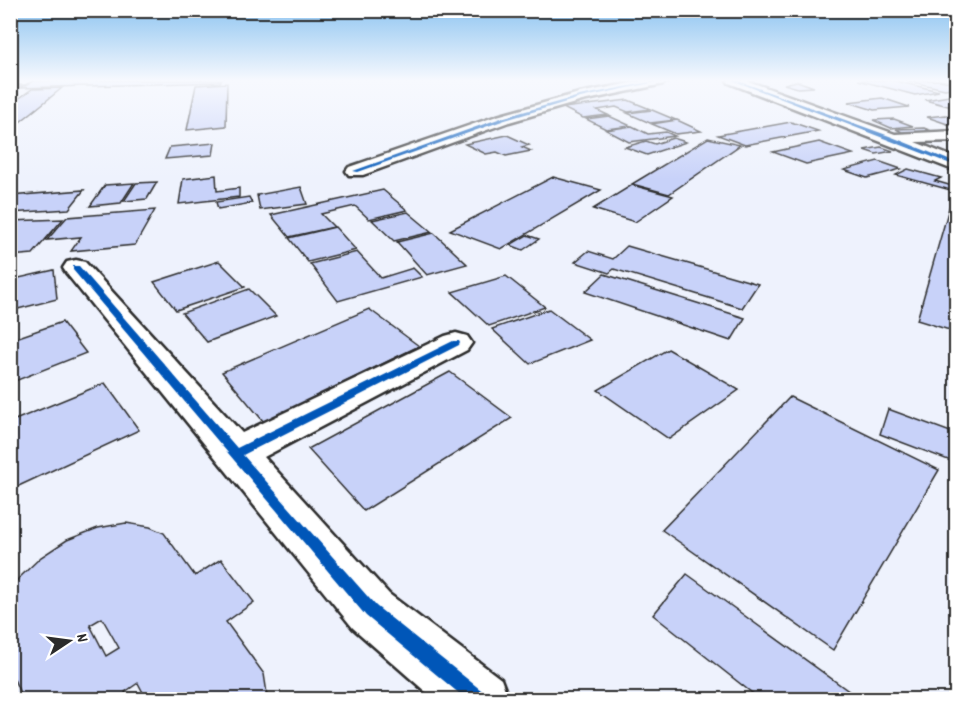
<svg xmlns="http://www.w3.org/2000/svg" width="967" height="710" viewBox="0 0 967 710" font-family="Dekko,sans-serif">
<rect width="100%" height="100%" fill="#eef2fd"/>
<filter id="ink" filterUnits="userSpaceOnUse"><feTurbulence type="fractalNoise" baseFrequency=".0167" numOctaves="2"/><feDisplacementMap in="SourceGraphic" scale="12" xChannelSelector="R" yChannelSelector="G"/><feConvolveMatrix kernelMatrix="1 2 1 2 8 2 1 2 1" color-interpolation-filters="sRGB"/></filter>
<g filter="url(#ink)">
<g fill="#c8d2f9" stroke="#2b2b2b" stroke-width="1.5" fill-rule="evenodd">
<polygon points="85,80 222,80 220,82 19,88 32,81"/>
<polygon points="858,80 891,80 939,91 915,95"/>
<polygon points="939,80 956,83 956,87 945,89 908,81"/>
<polygon points="797,81 814,87 798,88 784,84"/>
<polygon points="227,83 226,126 187,130 196,85"/>
<polygon points="62,88 10,130 10,105 32,89"/>
<polygon points="949,96 956,98 956,108 925,100"/>
<polygon points="882,98 909,107 874,110 848,102"/>
<polygon points="628,100 650,109 628,112 616,107 597,110 608,115 583,118 563,108"/>
<polygon points="652,110 676,120 650,123 627,113"/>
<polygon points="946,115 956,118 956,127 927,117"/>
<polygon points="609,116 631,126 606,129 586,119"/>
<polygon points="894,119 913,126 891,128 873,120"/>
<polygon points="677,120 701,131 676,134 652,124"/>
<polygon points="791,122 818,131 745,145 718,135"/>
<polygon points="632,126 648,134 666,132 675,136 629,142 606,130"/>
<polygon points="924,128 934,132 904,133 896,129"/>
<polygon points="507,135 529,145 522,147 531,151 506,156 497,152 486,154 465,144"/>
<polygon points="673,138 686,142 647,155 625,147 646,141 655,144"/>
<polygon points="708,138 740,145 669,194 632,184"/>
<polygon points="819,142 853,154 806,164 773,152"/>
<polygon points="215,143 213,155 165,159 170,147"/>
<polygon points="881,147 893,151 876,154 864,150"/>
<polygon points="878,161 901,169 867,178 844,170"/>
<polygon points="908,169 941,178 935,181 956,187 956,190 954,191 896,175"/>
<polygon points="216,175 217,191 239,188 239,197 179,204 183,179"/>
<polygon points="553,177 601,190 501,249 450,230"/>
<polygon points="157,182 147,199 124,201 136,183"/>
<polygon points="134,183 121,203 90,206 105,185"/>
<polygon points="632,185 673,196 635,222 593,209"/>
<polygon points="301,187 307,204 260,210 257,195"/>
<polygon points="84,190 69,209 10,213 10,196"/>
<polygon points="383,190 407,210 369,219 355,206 321,214 334,227 289,237 271,215"/>
<polygon points="249,197 252,203 218,209 216,202"/>
<polygon points="951,201 956,202 956,332 917,320"/>
<polygon points="155,210 135,245 71,251 81,237 47,240 67,217"/>
<polygon points="408,212 432,232 394,241 372,220"/>
<polygon points="63,219 33,254 10,256 10,221"/>
<polygon points="335,227 356,250 308,262 289,238"/>
<polygon points="434,233 467,264 427,275 397,242"/>
<polygon points="527,235 539,239 523,250 510,245"/>
<polygon points="627,246 758,284 742,308 614,269 609,273 575,262 588,251 613,259"/>
<polygon points="357,252 381,278 413,268 422,277 338,301 310,264"/>
<polygon points="219,261 245,287 176,310 154,282"/>
<polygon points="54,270 57,299 10,311 10,280"/>
<polygon points="604,274 745,318 731,341 585,292"/>
<polygon points="506,276 545,307 489,326 452,292"/>
<polygon points="249,289 276,316 207,342 182,313"/>
<polygon points="369,309 419,346 264,422 222,372"/>
<polygon points="549,309 590,340 530,364 492,329"/>
<polygon points="62,322 86,353 10,383 10,340"/>
<polygon points="668,349 739,390 669,439 598,390"/>
<polygon points="450,372 512,418 364,511 308,449"/>
<polygon points="105,383 139,430 10,490 10,422"/>
<polygon points="790,397 939,470 833,650 662,530"/>
<polygon points="888,409 956,434 956,463 880,434"/>
<path d="M126,523L150,527L164,533L195,576L221,559L254,602L226,622L264,674L268,700H147L138,683L125,692L129,700H23L10,670V590L18,579L41,557L67,540L98,528ZM102,618L119,648L106,656L90,625Z"/>
<polygon points="687,574 861,700 761,700 653,615"/>
</g>
<g fill="none" stroke-linecap="round" stroke-linejoin="round">
<g stroke="#2b2b2b" stroke-width="5">
<g id="minor">
<polygon points="10,80 32,80 25,84 10,84"/>
<polygon points="646,80 670,80 663,84 582,101 509,122 363,175 349,175 346,171 349,167 497,116 579,93"/>
<polygon points="727,80 745,80 895,134 956,131 956,141 915,142 956,158 956,171 729,83"/>
<polygon points="76,260 85,262 242,433 445,336 456,333 467,336 472,343 467,350 264,457 389,594 501,679 509,700 435,700 353,628 67,274 63,268 67,262"/>
</g>
</g>
<use href="#minor" fill="#fff" fill-rule="evenodd"/>
<g stroke="#fff" stroke-width="4">
<g id="cycleway">
<polygon points="660,80 665,80 580,98 505,120 358,172 353,171 501,118 579,96"/>
<polygon points="732,80 736,80 892,137 956,163 956,166"/>
<polygon points="73,266 79,266 237,448 453,341 459,341 460,343 459,345 243,455 376,606 486,694 488,700 467,700 366,616 73,270"/>
</g>
</g>
<use href="#cycleway" fill="#0057b8" fill-rule="evenodd"/>
</g>
</g>
<linearGradient id="sky" x2="0" y2="1"><stop stop-color="#89c2f0"/><stop offset="0.45" stop-color="#f7f9fe"/><stop offset="1" stop-color="#f7f9fe" stop-opacity="0"/></linearGradient>
<rect width="967" height="179" fill="url(#sky)"/>
<rect width="967" height="710" fill="none" stroke="#fff" stroke-width="36"/>
<rect x="18" y="18" width="931" height="674" fill="none" stroke="#2b2b2b" stroke-width="2" filter="url(#ink)"/>
<g transform="translate(69 641) rotate(77)" stroke="#ffffff" stroke-width="4.5" paint-order="stroke">
<path d="M0-4.5L10 22L0 15L-10 22Z" fill="#2b2b2b"/>
<text y="-9" font-size="16" font-weight="bold" text-anchor="middle" fill="#2b2b2b">N</text>
</g>
</svg>
